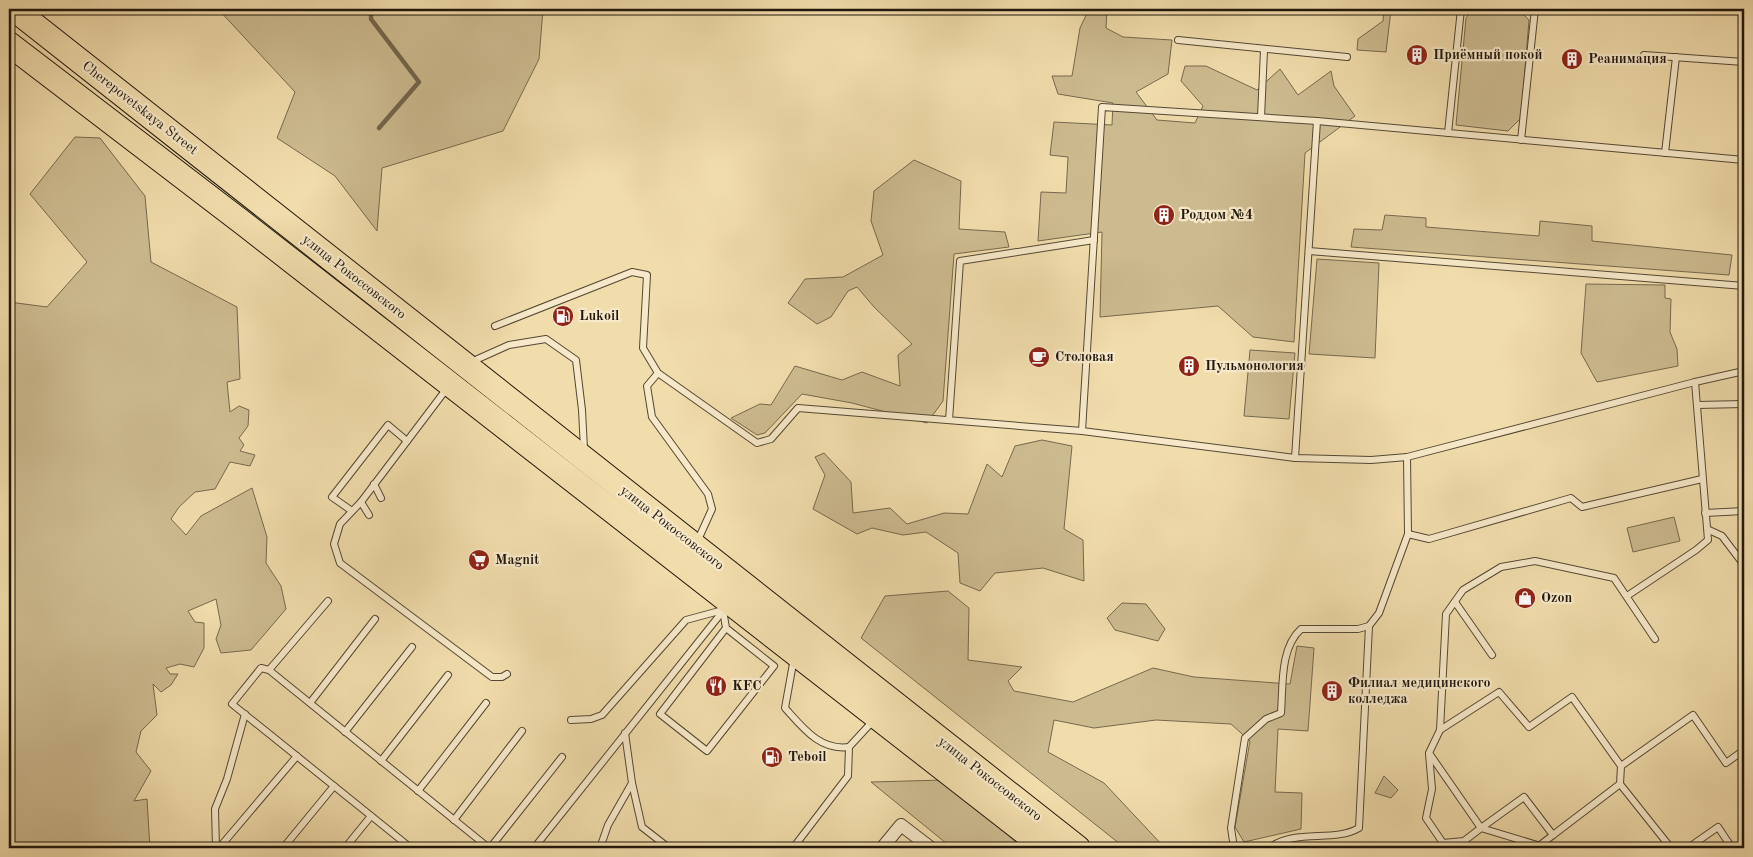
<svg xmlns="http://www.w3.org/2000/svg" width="1753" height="857" viewBox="0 0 1753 857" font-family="'Old Standard TT',serif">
<rect width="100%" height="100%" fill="#f1dcab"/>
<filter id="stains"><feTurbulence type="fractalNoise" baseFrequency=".004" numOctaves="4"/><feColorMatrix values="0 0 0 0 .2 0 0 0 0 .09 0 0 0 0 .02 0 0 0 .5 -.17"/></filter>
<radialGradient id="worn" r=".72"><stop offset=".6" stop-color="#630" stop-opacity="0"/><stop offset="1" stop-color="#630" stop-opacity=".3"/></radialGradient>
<g fill="#cdbb90" stroke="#76694e">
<polygon points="218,9 543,9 539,59 503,131 382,168 377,231 335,176 277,138 295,92"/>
<polygon points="1089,9 1107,9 1106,28 1123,37 1172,40 1168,74 1136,92 1157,120 1195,123 1203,106 1181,81 1185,66 1206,66 1257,90 1280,69 1298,95 1331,71 1334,86 1355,116 1305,153 1294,342 1253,337 1218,306 1100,317 1102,232 1038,241 1041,192 1066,193 1068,157 1050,155 1054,122 1112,125 1113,103 1058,94 1052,76 1072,76 1080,28"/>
<polygon points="1384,9 1413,9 1391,10 1386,52 1357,50 1358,39 1383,21"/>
<polygon points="1473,9 1518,9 1529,20 1521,118 1508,131 1456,125 1466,18"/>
<polygon points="75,137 100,138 145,196 151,262 237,307 240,379 227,382 230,412 239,406 249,410 248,426 239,438 244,445 240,451 255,455 250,466 230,462 215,489 195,492 179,507 171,519 186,535 201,516 252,488 267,537 266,563 281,586 286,609 251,650 221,653 216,639 221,625 216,599 188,611 195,622 204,623 204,648 194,667 180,664 166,668 170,674 178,674 171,685 161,692 153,684 157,715 141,731 136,752 151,771 134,801 147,799 150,848 9,848 9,302 47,307 87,262 30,194"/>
<polygon points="914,160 961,181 959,229 1005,232 1009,247 954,254 943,401 927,423 852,403 802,394 765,433 757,435 731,418 760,404 771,405 795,366 842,380 862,372 900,386 898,355 912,344 874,307 857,287 848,291 831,317 817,324 788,303 805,279 843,277 883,255 871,221 874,191"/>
<polygon points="1385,215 1426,218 1426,227 1539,236 1540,221 1592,226 1592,241 1732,255 1729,275 1351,247 1354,229 1382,230"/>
<polygon points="1317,259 1379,263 1375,358 1309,354"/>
<polygon points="1586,284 1665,285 1665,298 1671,299 1670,332 1677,349 1678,366 1597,382 1581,353"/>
<polygon points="1250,350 1295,353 1289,419 1244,416"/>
<polygon points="1042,440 1072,446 1064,529 1083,540 1084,581 1043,568 995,573 980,591 960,583 958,553 926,532 903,535 872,528 857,534 813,509 825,475 815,457 824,453 851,482 853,513 890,508 907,524 944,513 968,514 987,464 1002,477 1015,446"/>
<polygon points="1674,517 1680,541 1633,552 1627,528"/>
<polygon points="948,591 969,608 968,660 1022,667 1008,681 1014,691 1073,702 1153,668 1194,677 1290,684 1297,646 1314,648 1308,731 1278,729 1275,792 1302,793 1301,829 1244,842 1235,827 1250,741 1231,724 1156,720 1094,728 1054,720 1048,752 1104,783 1165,848 1125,848 861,638 885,596"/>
<polygon points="1122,603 1146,604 1165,629 1158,641 1115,630 1107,618"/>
<polygon points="1384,776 1398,790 1391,798 1375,793"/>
<polygon points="944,780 1023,848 952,848 871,782"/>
</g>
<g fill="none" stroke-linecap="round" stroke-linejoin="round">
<polyline stroke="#73654b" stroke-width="4.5" points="371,9 371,19 419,82 379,128"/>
<g stroke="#544834" stroke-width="8">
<g id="lane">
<polyline points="1178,40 1347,57"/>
<polyline points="1644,55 1744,62"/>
<polyline points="1261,117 1264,50"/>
<polyline points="1448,133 1461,9"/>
<polyline points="1521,140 1535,9"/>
<polyline points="1665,153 1676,57"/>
<polyline points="1309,251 1744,286"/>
<polyline points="495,326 632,272 647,275 643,348 658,373 757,443 771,439 798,408 1082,431 1295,458 1371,460 1407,457 1695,382 1744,371"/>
<polyline points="471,362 509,345 546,339 576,360 582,410 584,449"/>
<polyline points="658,373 647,386 652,417 708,494 712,509 697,542"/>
<polyline points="448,387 361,502 340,524 334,544 340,563 492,677 502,677 507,674"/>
<polyline points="1697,405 1744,404"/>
<polyline points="949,420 960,261 1094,240"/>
<polyline points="1082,431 1102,107 1317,121 1744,160"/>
<polyline points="1295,458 1317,121"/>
<polyline points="374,484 381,498"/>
<polyline points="361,502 369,515"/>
<polyline points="352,511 332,497 388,425 407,441"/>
<polyline points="1705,513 1744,511"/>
<polyline points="1709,530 1722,536 1744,565"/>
<polyline points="1408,534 1429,539 1571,498 1582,507 1702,479"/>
<polyline points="1627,596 1696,550 1708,540 1695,382"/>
<polyline points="328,601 269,670 489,848"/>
<polyline points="1455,602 1492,655"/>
<path d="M794,658L785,708C803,728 820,751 849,747L873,721"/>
<polyline points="269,670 261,668 232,704 411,848"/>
<polyline points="310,703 375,619"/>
<polyline points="571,720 591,719 602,715 686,620 723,610 726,628 774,666 707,751 660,714 726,628"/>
<polyline points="1440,730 1499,692 1529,727 1572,697 1621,766"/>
<polyline points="345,732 412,647"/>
<polyline points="1429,754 1432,789 1426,818 1443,843 1464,841 1481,828 1547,848"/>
<polyline points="381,761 448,675"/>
<polyline points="632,783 642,827 669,848"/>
<polyline points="1620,784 1553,835 1524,797 1481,828 1429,753 1440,730 1446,614 1463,590 1501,567 1535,561 1614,578 1655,639"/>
<polyline points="418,791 486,703"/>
<polyline points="454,820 522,731"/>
<polyline points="1539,846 1553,835"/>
<polyline points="216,848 215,809 227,779 245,714"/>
<polyline points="219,848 297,756"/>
<polyline points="283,848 334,786"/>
<polyline points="345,848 371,816"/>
<polyline points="490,848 562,757"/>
<polyline points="534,848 723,611"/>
<polyline points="600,848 608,825 632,783 625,733"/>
<polyline points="793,848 848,776 849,747"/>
<path d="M1234,848L1231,828L1245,738L1266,719L1281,713C1283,685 1280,648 1301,629H1358L1369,626L1379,613L1408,534L1407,457"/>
<path d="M1269,848C1296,828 1333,843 1359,828L1369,626"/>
<polyline points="1671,848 1620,784 1621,766 1693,715 1726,763 1744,750"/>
<polyline points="1688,848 1718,827 1732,848"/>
</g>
</g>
<g stroke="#544834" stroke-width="14">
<polyline id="street" points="882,848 901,825 931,848"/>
</g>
<g stroke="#20170d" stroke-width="26">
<g id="highway">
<polyline points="14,9 1078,848"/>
<polyline points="9,44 247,226 1045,848"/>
</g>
</g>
<use href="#lane" stroke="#f6e8c8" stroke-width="6"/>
<use href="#street" stroke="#f6e8c8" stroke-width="12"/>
<use href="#highway" stroke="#f1dcab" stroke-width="24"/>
</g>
<defs>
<g id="building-disc" transform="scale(1.125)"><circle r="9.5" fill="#8f2418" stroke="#f6e8c8"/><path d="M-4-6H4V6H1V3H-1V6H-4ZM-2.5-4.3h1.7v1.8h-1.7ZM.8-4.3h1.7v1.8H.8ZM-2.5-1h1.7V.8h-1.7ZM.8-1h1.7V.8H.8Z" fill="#fff"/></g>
<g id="fuel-disc" transform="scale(1.125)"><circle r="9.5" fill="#8f2418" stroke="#f6e8c8"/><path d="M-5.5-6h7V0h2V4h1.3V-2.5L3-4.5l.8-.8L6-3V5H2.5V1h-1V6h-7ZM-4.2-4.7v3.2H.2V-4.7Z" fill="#fff"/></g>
<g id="cafe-disc" transform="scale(1.125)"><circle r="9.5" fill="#8f2418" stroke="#f6e8c8"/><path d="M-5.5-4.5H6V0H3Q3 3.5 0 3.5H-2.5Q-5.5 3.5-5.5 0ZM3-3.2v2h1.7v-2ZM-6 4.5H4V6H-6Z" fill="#fff"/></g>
<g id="supermarket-disc" transform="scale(1.125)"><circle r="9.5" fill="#8f2418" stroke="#f6e8c8"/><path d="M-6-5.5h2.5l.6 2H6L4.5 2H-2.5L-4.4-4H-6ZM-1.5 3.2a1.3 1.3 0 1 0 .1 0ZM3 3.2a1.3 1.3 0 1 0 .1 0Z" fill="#fff"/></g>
<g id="shop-disc" transform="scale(1.125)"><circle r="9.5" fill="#8f2418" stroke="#f6e8c8"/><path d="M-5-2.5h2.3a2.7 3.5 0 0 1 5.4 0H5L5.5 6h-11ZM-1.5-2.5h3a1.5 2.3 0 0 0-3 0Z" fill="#fff"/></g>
<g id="restaurant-disc" transform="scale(1.125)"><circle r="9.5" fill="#8f2418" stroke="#f6e8c8"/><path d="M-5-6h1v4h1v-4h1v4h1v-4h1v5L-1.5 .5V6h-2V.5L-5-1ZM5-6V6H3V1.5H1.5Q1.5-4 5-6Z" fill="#fff"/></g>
</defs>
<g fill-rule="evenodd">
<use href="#building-disc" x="1417" y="55"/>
<use href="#building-disc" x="1572" y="59"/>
<use href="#building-disc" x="1164" y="215"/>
<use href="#fuel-disc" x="563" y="316"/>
<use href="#cafe-disc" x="1039" y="357"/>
<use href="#building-disc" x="1189" y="366"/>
<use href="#supermarket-disc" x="479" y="560"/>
<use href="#shop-disc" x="1525" y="598"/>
<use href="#restaurant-disc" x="716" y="686"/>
<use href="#building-disc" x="1332" y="691"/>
<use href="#fuel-disc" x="772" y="757"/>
</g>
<g text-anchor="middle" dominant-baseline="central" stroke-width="4.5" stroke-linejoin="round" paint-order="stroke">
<g font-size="14" font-weight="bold" fill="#20170d" stroke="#f6e8c8" text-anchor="start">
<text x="1433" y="55">Приёмный покой</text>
<text x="1588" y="59">Реанимация</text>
<text x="1180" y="215">Роддом №4</text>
<text x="579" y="316">Lukoil</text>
<text x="1055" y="357">Столовая</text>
<text x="1205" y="366">Пульмонология</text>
<text x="495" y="560">Magnit</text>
<text x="1541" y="598">Ozon</text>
<text x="1348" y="683">Филиал медицинского<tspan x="1348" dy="16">колледжа</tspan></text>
<text x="732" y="686">KFC</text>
<text x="788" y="757">Teboil</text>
</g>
<g font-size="14" fill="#20170d" stroke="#f6e8c8">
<text transform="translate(140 108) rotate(38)">Cherepovetskaya Street</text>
<text transform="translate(354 277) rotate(38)">улица Рокоссовского</text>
<text transform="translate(672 528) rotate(38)">улица Рокоссовского</text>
<text transform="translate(990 779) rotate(38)">улица Рокоссовского</text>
</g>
</g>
<rect width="1753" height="857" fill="none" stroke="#f1dcab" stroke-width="30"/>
<rect x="10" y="10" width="1733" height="837" fill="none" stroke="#20170d" stroke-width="2.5"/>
<rect x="15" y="15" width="1723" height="827" fill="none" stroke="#20170d"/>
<rect width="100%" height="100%" filter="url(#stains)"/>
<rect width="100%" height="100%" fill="url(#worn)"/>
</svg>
